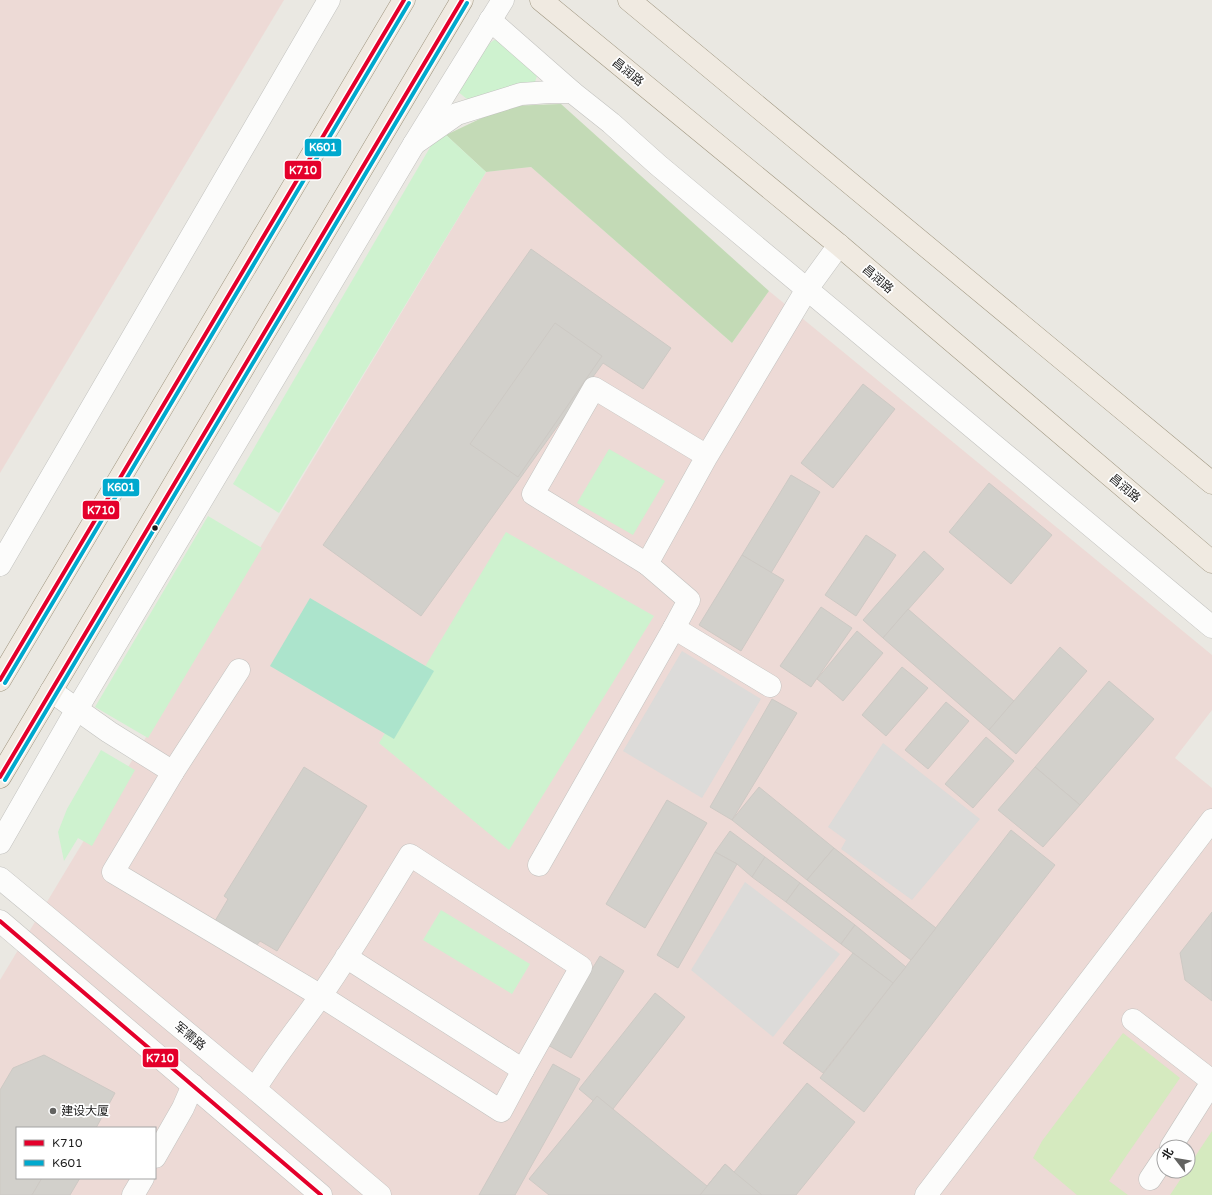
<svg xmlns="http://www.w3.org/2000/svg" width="1212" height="1195" viewBox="0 0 1212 1195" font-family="'Varela Round','Noto Sans SC',sans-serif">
<rect width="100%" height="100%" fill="#eae8e2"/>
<g fill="#eddad6" fill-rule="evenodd">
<polygon points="0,0 284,0 0,473"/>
<path d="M531,167L732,343L769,291L1212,655V710L1175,758L1212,788V1195H0V980L486,172ZM17,1128H155V1178H17ZM1164,1147H1188V1171H1164Z"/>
</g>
<g fill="#d5eabf">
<polygon points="1123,1033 1180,1078 1109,1181 1128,1195 1077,1195 1033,1158 1042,1141"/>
<polygon points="1212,1131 1212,1195 1170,1195 1186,1171 1188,1171 1188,1167"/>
</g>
<polygon fill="#c3dab6" points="561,104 769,291 732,343 531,167 486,172 446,135 507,106"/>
<g fill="#cef2cf">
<polygon points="494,40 515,42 538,73 535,82 467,99 457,91 480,51"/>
<polygon points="446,135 486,172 279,513 233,484 432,144"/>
<polygon points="609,449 665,481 633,535 577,503"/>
<polygon points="208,516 262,548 148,738 95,707"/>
<polygon points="506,532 654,616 509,850 379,743"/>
<polygon points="101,750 135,770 92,846 78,838 64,861 58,832 67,809"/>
<polygon points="441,910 530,964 512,994 423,940"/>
</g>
<polygon fill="#ace4cc" points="310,598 434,671 394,739 270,666"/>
<g fill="#dcdbd9">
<polygon points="682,651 761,699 702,798 623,751"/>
<polygon points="883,743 980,819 912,900 841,849 846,840 828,827"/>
<polygon points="745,882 840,954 773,1037 691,970"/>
</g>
<g fill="#d2d0cb" stroke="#cdc9c4">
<polygon points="531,249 671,348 643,389 603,363 421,616 323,545"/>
<polygon points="555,323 602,356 518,477 470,444"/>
<polygon points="863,384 895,409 833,488 801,463"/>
<polygon points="791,475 820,492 771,573 742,555"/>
<polygon points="989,483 1052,535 1011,584 949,532"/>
<polygon points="866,535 896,555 856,616 825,595"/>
<polygon points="924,551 944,569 883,638 863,620"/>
<polygon points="742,555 784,580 741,651 699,625"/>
<polygon points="821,607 852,628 811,687 780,666"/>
<polygon points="908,609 1014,701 989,730 883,638"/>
<polygon points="857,631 883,653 843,701 817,679"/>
<polygon points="1060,647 1087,671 1016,754 989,730"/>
<polygon points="902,667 928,688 886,736 862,715"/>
<polygon points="1109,681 1154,719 1080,805 1035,767"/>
<polygon points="772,699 797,713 732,820 710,807"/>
<polygon points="946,702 969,721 928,769 905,750"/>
<polygon points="986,737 1014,761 973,808 945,784"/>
<polygon points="304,767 367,806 277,951 260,941 256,946 215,921 228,899 224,896"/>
<polygon points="1035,767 1080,805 1043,847 998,810"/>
<polygon points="759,787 834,848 807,880 732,820"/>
<polygon points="667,800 707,823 645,928 606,904"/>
<polygon points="1011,830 1055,865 864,1112 820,1078"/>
<polygon points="730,831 765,857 752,877 737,864 715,852"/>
<polygon points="834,848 936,928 911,960 807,880"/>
<polygon points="715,852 737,864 678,968 657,955"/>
<polygon points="765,857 800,883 786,902 752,877"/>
<polygon points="800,883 855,925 841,944 786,902"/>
<polygon points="1212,912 1212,1001 1185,980 1180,953"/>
<polygon points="855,925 906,967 893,983 841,944"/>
<polygon points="853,953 893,983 823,1073 783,1043"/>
<polygon points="600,956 624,971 571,1058 546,1044"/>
<polygon points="655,993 685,1017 609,1114 579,1089"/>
<polygon points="44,1055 115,1093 96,1128 17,1128 17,1178 42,1178 32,1195 0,1195 0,1090 13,1068"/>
<polygon points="553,1064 580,1079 515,1195 479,1195"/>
<polygon points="807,1083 855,1122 796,1195 549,1195 529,1179 597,1096 707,1186 725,1164 734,1172"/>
<polygon points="725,1164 734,1172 762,1195 700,1195"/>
<polygon points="42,1178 80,1178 70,1195 32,1195"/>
</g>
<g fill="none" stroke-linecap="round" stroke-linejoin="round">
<g stroke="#c2c2bf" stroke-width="23">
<g id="minor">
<polyline points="490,20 572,92"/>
<polyline points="414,144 457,114 521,94 550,92 572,92 611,123 658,165 1212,627"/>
<polyline points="707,456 594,388 533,494 647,564 707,456 807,289 839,245"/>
<polyline points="647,564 689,600 674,628 770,686"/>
<polyline points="0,565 329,0"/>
<polyline points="51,691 109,732 173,772 113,872 321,996 501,1111 523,1070"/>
<polyline points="173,772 239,670"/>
<polyline points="0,843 77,709 414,144 503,0"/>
<polyline points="539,865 674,628"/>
<polyline points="0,878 255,1089 380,1195"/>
<polyline points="0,921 321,1195"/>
<polyline points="1133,1020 1212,1081"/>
<path d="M255,1089C275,1056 300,1026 322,994C353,949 381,902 410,855L581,967L523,1070L346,957"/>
<polyline points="1171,1147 1212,1082"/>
<polyline points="155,1157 183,1108 193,1085"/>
<polyline points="1150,1179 1164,1158"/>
<polyline points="133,1195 143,1178"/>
<polyline points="926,1195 1212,820"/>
</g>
</g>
<g stroke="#9f9680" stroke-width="23">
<g id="major">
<polyline points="541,0 839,245 1212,562"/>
<polyline points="629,0 1212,483"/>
<polyline points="0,680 404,0"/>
<polyline points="0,777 462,0"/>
</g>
</g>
<use href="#minor" stroke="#fcfcfb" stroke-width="22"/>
<use href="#major" stroke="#f0eae1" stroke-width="22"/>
<g stroke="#fff" stroke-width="7">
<g id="bus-1">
<polyline points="0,680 404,0"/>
<polyline points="0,777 462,0"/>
<polyline points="0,921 321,1195"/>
</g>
</g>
<g stroke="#fff" stroke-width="7">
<g id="bus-2">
<polyline points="5,683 409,3"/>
<polyline points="5,780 467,3"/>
</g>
</g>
<use href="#bus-1" stroke="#e4002b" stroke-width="4"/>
<use href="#bus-2" stroke="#00a9ce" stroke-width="4"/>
</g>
<circle fill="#1b1b1b" stroke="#fff" stroke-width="1.5" cx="155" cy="528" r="3.5"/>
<circle fill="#636361" stroke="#fff" stroke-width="1.5" cx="53" cy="1111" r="4"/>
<g text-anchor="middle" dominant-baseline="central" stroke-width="3.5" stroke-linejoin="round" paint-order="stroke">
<g font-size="12" fill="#1b1b1b" stroke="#fff">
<text transform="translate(628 72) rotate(39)">昌润路</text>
<text transform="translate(878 279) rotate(40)">昌润路</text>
<text transform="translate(1125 488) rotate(40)">昌润路</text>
<text transform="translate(190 1036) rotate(39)">军需路</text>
</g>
<g font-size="12" fill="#1b1b1b" stroke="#fff" text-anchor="start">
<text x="61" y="1111">建设大厦</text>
</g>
</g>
<g stroke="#fff" stroke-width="1.5">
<rect x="304" y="138" width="38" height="19" rx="4" fill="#00a9ce"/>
<rect x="284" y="160" width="38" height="20" rx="4" fill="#e4002b"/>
<rect x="102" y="478" width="38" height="19" rx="4" fill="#00a9ce"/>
<rect x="82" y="500" width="38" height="20" rx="4" fill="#e4002b"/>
<rect x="142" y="1048" width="37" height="20" rx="4" fill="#e4002b"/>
</g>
<g font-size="11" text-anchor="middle" font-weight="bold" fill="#fff">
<text x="323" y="151">K601</text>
<text x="303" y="174">K710</text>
<text x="121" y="491">K601</text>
<text x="101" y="514">K710</text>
<text x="160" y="1062">K710</text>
</g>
<rect x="16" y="1127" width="140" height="52" fill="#ffffff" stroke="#a4a4a4"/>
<rect x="24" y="1140" width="20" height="6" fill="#e4002b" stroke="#a4a4a4"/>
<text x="52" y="1147" font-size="12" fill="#1b1b1b">K710</text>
<rect x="24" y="1160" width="20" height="6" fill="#00a9ce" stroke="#a4a4a4"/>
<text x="52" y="1167" font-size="12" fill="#1b1b1b">K601</text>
<g transform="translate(1176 1159) rotate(301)"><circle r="19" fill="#ffffff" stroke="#a4a4a4"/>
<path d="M0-3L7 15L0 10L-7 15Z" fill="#636361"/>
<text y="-6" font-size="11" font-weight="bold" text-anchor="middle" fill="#1b1b1b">北</text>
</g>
</svg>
